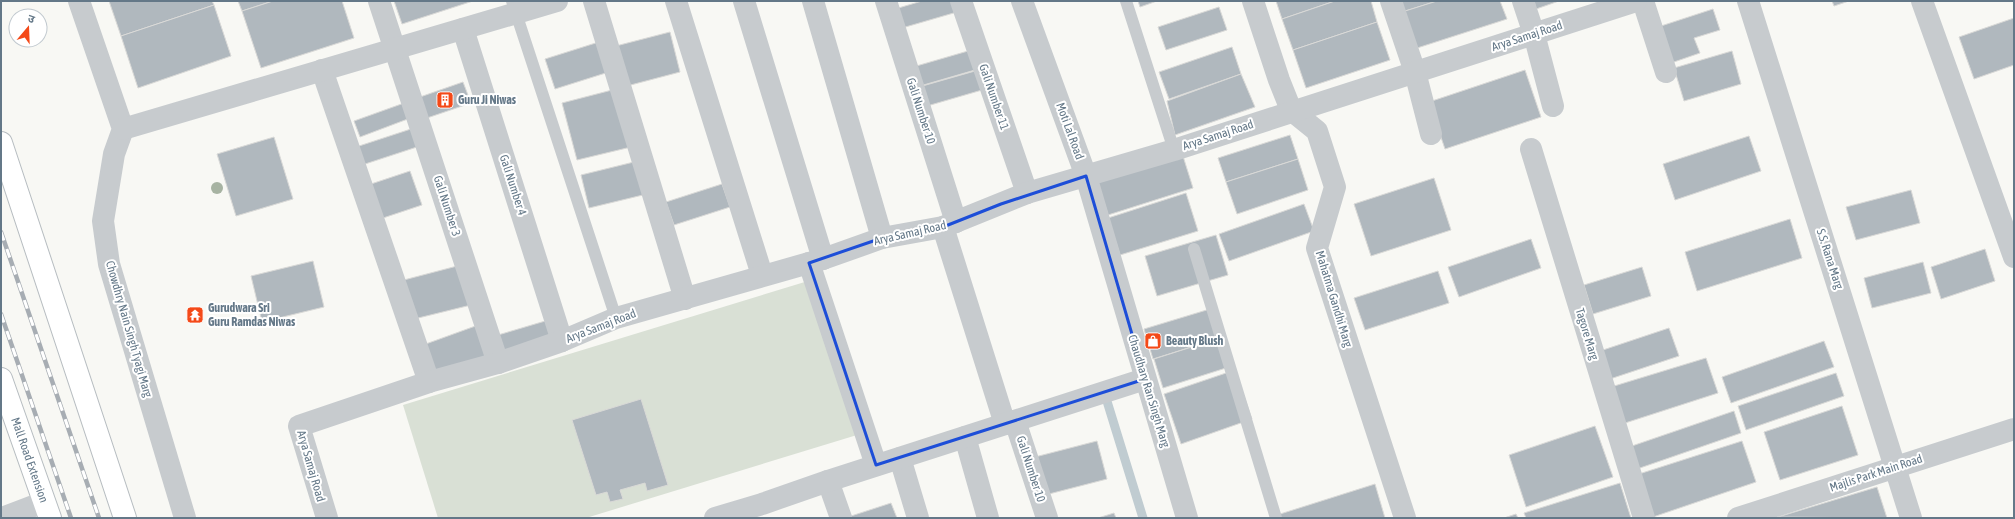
<svg xmlns="http://www.w3.org/2000/svg" width="2015" height="519" viewBox="0 0 2015 519" font-family="'Asap Condensed','Noto Sans Devanagari',sans-serif">
<rect width="100%" height="100%" fill="#f8f8f4"/>
<polygon fill="#d9e0d5" points="808,281 857,435 586,518 438,518 403,405"/>
<g fill="none" stroke-linecap="round" stroke-linejoin="round">
<polyline stroke="#c0ccd1" stroke-width="9" points="1106,398 1143,518"/>
</g>
<g fill="#b0b8be" stroke="#d9d9d7">
<polygon points="109,1 212,1 214,5 121,36"/>
<polygon points="238,1 273,1 242,11"/>
<polygon points="273,1 342,1 354,38 261,68 242,11"/>
<polygon points="394,1 473,1 402,24"/>
<polygon points="922,1 953,1 957,12 902,28 895,9"/>
<polygon points="1138,1 1157,1 1140,7"/>
<polygon points="1276,1 1335,1 1282,19"/>
<polygon points="1335,1 1371,1 1377,22 1293,50 1282,19"/>
<polygon points="1398,1 1437,1 1402,12"/>
<polygon points="1437,1 1500,1 1507,19 1414,49 1402,12"/>
<polygon points="1534,1 1559,1 1536,9"/>
<polygon points="1832,1 1849,1 1834,6"/>
<polygon points="214,5 231,56 138,88 121,36"/>
<polygon points="1219,7 1227,30 1166,50 1158,27"/>
<polygon points="1713,9 1720,30 1694,38 1700,53 1671,63 1658,27"/>
<polygon points="2014,18 2014,65 1974,79 1959,37"/>
<polygon points="1377,22 1390,60 1306,88 1293,50"/>
<polygon points="670,32 680,72 623,87 612,47"/>
<polygon points="602,41 612,71 555,89 545,59"/>
<polygon points="1232,47 1241,74 1169,99 1159,72"/>
<polygon points="968,51 975,70 920,86 913,67"/>
<polygon points="1732,51 1741,84 1684,101 1674,68"/>
<polygon points="1525,70 1541,117 1445,149 1429,102"/>
<polygon points="975,71 982,90 927,106 919,87"/>
<polygon points="1241,74 1255,107 1175,135 1167,101"/>
<polygon points="463,82 471,103 427,118 420,97"/>
<polygon points="616,89 631,147 577,160 562,103"/>
<polygon points="407,102 413,117 360,137 354,121"/>
<polygon points="417,127 423,145 359,166 353,148"/>
<polygon points="1290,135 1298,159 1226,182 1218,158"/>
<polygon points="1749,136 1761,171 1675,200 1663,164"/>
<polygon points="274,137 293,199 236,216 217,154"/>
<polygon points="1182,153 1193,188 1108,215 1097,180"/>
<polygon points="1298,159 1308,190 1237,214 1226,182"/>
<polygon points="638,161 647,194 589,208 581,175"/>
<polygon points="410,171 422,205 383,218 371,184"/>
<polygon points="1434,178 1451,230 1371,256 1354,204"/>
<polygon points="722,184 730,207 674,225 666,202"/>
<polygon points="1911,190 1920,223 1856,240 1846,207"/>
<polygon points="1186,193 1198,231 1120,255 1108,218"/>
<polygon points="1304,204 1314,231 1229,261 1219,234"/>
<polygon points="1790,219 1802,258 1697,291 1685,252"/>
<polygon points="1216,235 1228,275 1157,296 1145,256"/>
<polygon points="1531,239 1541,268 1459,297 1448,267"/>
<polygon points="1985,249 1995,281 1941,299 1931,267"/>
<polygon points="313,261 324,307 262,322 251,276"/>
<polygon points="1923,262 1931,293 1872,308 1864,278"/>
<polygon points="461,265 471,305 410,320 400,281"/>
<polygon points="1642,267 1651,296 1593,314 1584,285"/>
<polygon points="1438,271 1449,303 1365,330 1354,298"/>
<polygon points="1210,309 1220,338 1153,359 1144,329"/>
<polygon points="552,319 557,336 504,353 498,335"/>
<polygon points="481,324 494,358 435,379 423,345"/>
<polygon points="1669,328 1679,356 1610,379 1600,351"/>
<polygon points="1220,338 1229,367 1163,388 1154,359"/>
<polygon points="1824,341 1834,367 1731,403 1722,377"/>
<polygon points="1706,358 1718,393 1622,424 1611,387"/>
<polygon points="1235,370 1252,419 1181,444 1164,394"/>
<polygon points="1836,373 1844,396 1746,430 1738,406"/>
<polygon points="641,399 668,485 647,491 645,483 620,490 623,499 610,502 607,492 596,495 572,420"/>
<polygon points="1842,406 1858,455 1780,480 1764,432"/>
<polygon points="1734,411 1741,433 1637,469 1629,447"/>
<polygon points="1595,426 1613,477 1526,507 1509,455"/>
<polygon points="1097,441 1107,479 1045,495 1035,457"/>
<polygon points="1742,441 1756,482 1653,517 1639,474"/>
<polygon points="1620,483 1631,518 1526,518 1524,513"/>
<polygon points="1375,484 1385,518 1278,518 1277,515"/>
<polygon points="1877,487 1887,518 1778,517"/>
<polygon points="891,503 897,518 845,518"/>
<polygon points="1114,513 1116,518 1098,518"/>
<polygon points="1516,514 1518,518 1504,518"/>
</g>
<g fill="none" stroke-linecap="round" stroke-linejoin="round">
<g stroke="#b7bdc1" stroke-width="24">
<g id="secondary">
<polyline points="1,143 125,518"/>
<path id="s1" d="M1,379L50,518"/>
</g>
</g>
<g stroke="#c7cbce" stroke-width="12">
<polyline points="512,1 616,318"/>
<polyline points="1126,1 1174,150"/>
<polyline points="1194,249 1276,518"/>
</g>
<g stroke="#c7cbce" stroke-width="22">
<polyline points="79,1 123,129 114,154 103,221 109,264 185,518"/>
<polyline points="379,1 498,363"/>
<polyline points="594,1 685,299"/>
<polyline points="676,1 762,275"/>
<polyline points="744,1 823,259"/>
<polyline points="813,1 882,238"/>
<polyline points="886,1 956,222"/>
<polyline points="961,1 1027,193"/>
<polyline points="1022,1 1086,176 1187,518"/>
<polyline points="1253,1 1279,80 1291,110 1317,131 1335,187 1317,248 1405,518"/>
<polyline points="1391,1 1415,72 1431,134"/>
<polyline points="1523,1 1534,34 1553,106"/>
<polyline points="1643,1 1666,72"/>
<polyline points="1922,1 2014,257"/>
<polyline points="463,29 562,341"/>
<polyline points="322,70 429,382"/>
<polyline points="123,129 557,1"/>
<polyline points="1531,149 1644,518"/>
<polyline points="943,227 1005,424"/>
<polyline points="809,263 876,465"/>
<polyline points="1015,421 1047,518"/>
<polyline points="965,437 988,518"/>
<polyline points="900,458 918,518"/>
<polyline points="828,481 841,518"/>
<polyline points="2,518 44,502"/>
<polyline points="715,518 762,504 828,481 1145,379"/>
</g>
<g stroke="#c7cbce" stroke-width="22">
<polyline points="1748,1 1911,518"/>
<polyline points="327,518 299,426 429,382 498,363 562,341 616,318 823,259 882,238 943,227 1027,193 1174,150 1636,1"/>
<polyline points="1738,518 2014,429"/>
</g>
<use href="#secondary" stroke="#fff" stroke-width="22"/>
<g stroke="#a7adb3" stroke-width="4.5">
<g id="rail">
<polyline points="1,232 99,518"/>
<polyline points="1,314 71,518"/>
</g>
</g>
<use href="#rail" stroke="#fff" stroke-width="3" stroke-dasharray="9" stroke-linecap="butt"/>
</g>
<circle fill="#a7b3a2" cx="217" cy="188" r="6"/>
<path fill="none" stroke="#1d4ed8" stroke-width="3" stroke-linejoin="round" d="M1086,176L1145,379L876,465L809,263L882,238L943,227L1001,204Z"/>
<defs>
<g id="building-square" transform="scale(0.9)"><rect x="-9" y="-9" width="18" height="18" rx="4" fill="#f44918" stroke="#fff"/><path d="M-4-6H4V6H1V3H-1V6H-4ZM-2.5-4.3h1.7v1.8h-1.7ZM.8-4.3h1.7v1.8H.8ZM-2.5-1h1.7V.8h-1.7ZM.8-1h1.7V.8H.8Z" fill="#fff"/></g>
<g id="temple-square" transform="scale(0.9)"><rect x="-9" y="-9" width="18" height="18" rx="4" fill="#f44918" stroke="#fff"/><path d="M0-6L5-2H3V0L6.5 2.5H4V6H1.5V3h-3V6H-4V2.5H-6.5L-3 0V-2H-5Z" fill="#fff"/></g>
<g id="shop-square" transform="scale(0.9)"><rect x="-9" y="-9" width="18" height="18" rx="4" fill="#f44918" stroke="#fff"/><path d="M-5-2.5h2.3a2.7 3.5 0 0 1 5.4 0H5L5.5 6h-11ZM-1.5-2.5h3a1.5 2.3 0 0 0-3 0Z" fill="#fff"/></g>
</defs>
<g fill-rule="evenodd">
<use href="#building-square" x="445" y="100"/>
<use href="#temple-square" x="195" y="315"/>
<use href="#shop-square" x="1153" y="341"/>
</g>
<g text-anchor="middle" dominant-baseline="central" stroke-width="4" stroke-linejoin="round" paint-order="stroke">
<g font-size="12" fill="#647888" stroke="#fff">
<text transform="translate(1527 36) rotate(-18)">Arya Samaj Road</text>
<text transform="translate(994 97) rotate(71)">Gali Number 11</text>
<text transform="translate(921 111) rotate(72)">Gali Number 10</text>
<text transform="translate(1070 131) rotate(70)">Moti Lal Road</text>
<text transform="translate(1218 135) rotate(-18)">Arya Samaj Road</text>
<text transform="translate(513 185) rotate(72)">Gali Number 4</text>
<text transform="translate(447 206) rotate(72)">Gali Number 3</text>
<text transform="translate(910 233) rotate(-13)">Arya Samaj Road</text>
<text transform="translate(1830 259) rotate(72)">S.S. Rana Marg</text>
<text transform="translate(1334 299) rotate(73)">Mahatma Gandhi Marg</text>
<text transform="translate(601 326) rotate(-21)">Arya Samaj Road</text>
<text transform="translate(129 329) rotate(74)">Chowdhry Nain Singh Tyagi Marg</text>
<text transform="translate(1587 334) rotate(73)">Tagore Marg</text>
<text transform="translate(1149 391) rotate(73)">Chaudhary Ran Singh Marg</text>
<text stroke="none"><textPath href="#s1" startOffset="86">Mall Road Extension</textPath></text>
<text transform="translate(311 466) rotate(74)">Arya Samaj Road</text>
<text transform="translate(1031 469) rotate(72)">Gali Number 10</text>
<text transform="translate(1876 473) rotate(-18)">Majlis Park Main Road</text>
</g>
<g font-size="12" font-weight="bold" fill="#647888" stroke="#fff" text-anchor="start">
<text x="458" y="100">Guru Ji Niwas</text>
<text x="208" y="308">Gurudwara Sri<tspan x="208" dy="14">Guru Ramdas Niwas</tspan></text>
<text x="1166" y="341">Beauty Blush</text>
</g>
</g>
<rect width="2015" height="519" fill="none" stroke="#647888" stroke-width="4"/>
<g transform="translate(28 28) rotate(19)"><circle r="19" fill="#ffffff" stroke="#c1c9cf"/>
<path d="M0-3L7 15L0 10L-7 15Z" fill="#f44918"/>
<text y="-6" font-size="11" font-weight="bold" text-anchor="middle" fill="#647888">उ</text>
</g>
</svg>
